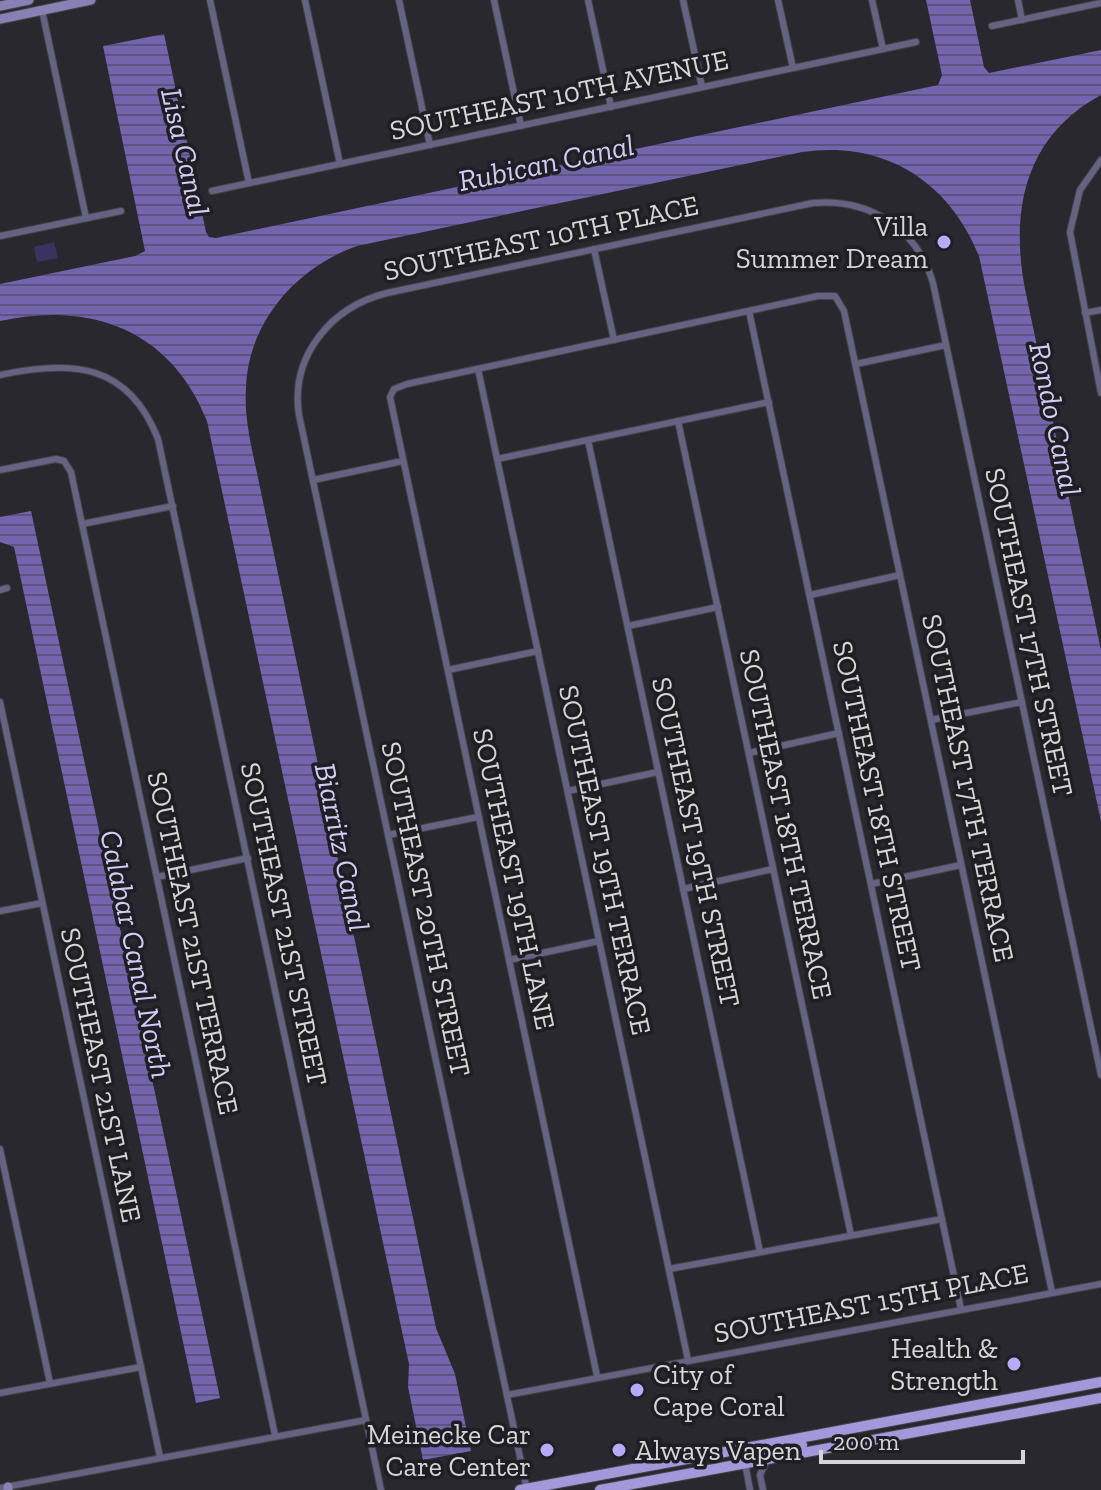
<svg xmlns="http://www.w3.org/2000/svg" width="1101" height="1490" viewBox="0 0 1101 1490" font-family="'Zilla Slab',serif">
<defs>
<pattern id="water-rules" width="6" height="5" patternUnits="userSpaceOnUse" patternTransform="scale(2)"><rect width="6" height="5" fill="#7265ad"/><path d="M0 2.5h6" fill="none" stroke="#5c547c"/></pattern>
</defs>
<rect width="100%" height="100%" fill="#29282e"/>
<polygon fill="#3b3261" points="54,242 58,258 37,262 34,247"/>
<g fill="url(#water-rules)">
<path d="M926,0H970L984,67L989,73L1101,50V95C1025,136 1010,210 1025,289L1101,650V821L979,256C949,181 884,140 802,152L357,246C297,267 248,322 246,388C244,417 251,445 257,473L436,1328L455,1374L471,1451L423,1460L408,1387L409,1364L207,421C171,330 91,301 0,321V284L135,256L145,251L103,46L164,34L206,232L209,237L216,238L938,85L942,75Z"/>
<polygon points="31,511 220,1398 196,1403 14,547 0,542 0,517"/>
</g>
<g fill="none" stroke-linecap="round" stroke-linejoin="round">
<g stroke="#45444a" stroke-width="8">
<g id="street">
<polyline points="210,0 249,183"/>
<polyline points="305,0 340,164"/>
<polyline points="399,0 430,145"/>
<polyline points="494,0 521,126"/>
<polyline points="588,0 611,107"/>
<polyline points="683,0 702,87"/>
<polyline points="778,0 793,68"/>
<polyline points="872,0 883,49"/>
<polyline points="1018,0 1022,20"/>
<polyline points="42,10 86,218"/>
<polyline points="992,26 1101,3"/>
<polyline points="1101,160 1080,190 1070,232 1101,393"/>
<polyline points="212,191 916,42"/>
<polyline points="0,236 121,211"/>
<polyline points="594,249 614,340"/>
<polyline points="749,311 961,1309"/>
<polyline points="1085,313 1101,310"/>
<polyline points="856,364 946,345"/>
<polyline points="478,369 688,1360"/>
<path d="M0,375C70,360 128,362 158,439L381,1490"/>
<polyline points="678,421 851,1235"/>
<polyline points="588,440 760,1252"/>
<polyline points="497,459 769,402"/>
<polyline points="0,470 56,459 64,461 71,472 275,1435"/>
<polyline points="313,480 403,461"/>
<polyline points="82,524 173,506"/>
<polyline points="0,590 7,588"/>
<polyline points="810,595 900,575"/>
<polyline points="628,626 718,607"/>
<polyline points="448,670 538,651"/>
<polyline points="0,702 160,1457"/>
<polyline points="931,720 1022,702"/>
<polyline points="749,753 839,733"/>
<polyline points="568,791 658,772"/>
<polyline points="388,835 478,817"/>
<polyline points="157,877 248,858"/>
<polyline points="871,884 961,865"/>
<polyline points="683,889 773,869"/>
<polyline points="0,911 42,903"/>
<polyline points="509,960 599,941"/>
<polyline points="0,1149 50,1383"/>
<polyline points="669,1269 942,1219"/>
<polyline points="597,1376 390,397 394,389 407,384 818,296 835,296 844,311 1052,1292"/>
<polyline points="0,1393 141,1367"/>
<polyline points="507,1395 1101,1284"/>
<polyline points="745,1463 750,1490"/>
<polyline points="0,1488 366,1420"/>
<path d="M527,1490L299,415C290,356 331,307 387,293L813,203C869,198 917,228 933,283L1101,1075"/>
<polyline points="763,1490 760,1475 767,1460"/>
</g>
</g>
<g stroke="#45444a" stroke-width="11">
<g id="secondary">
<polyline points="0,6 29,0"/>
<polyline points="0,19 91,0"/>
<polyline points="8,1487 8,1490"/>
</g>
</g>
<g stroke="#45444a" stroke-width="12">
<g id="primary">
<polyline points="746,1462 757,1454 802,1445"/>
<polyline points="520,1490 1101,1382"/>
<polyline points="600,1490 1101,1398"/>
</g>
</g>
<use href="#street" stroke="#666281" stroke-width="6"/>
<use href="#secondary" stroke="#8881b3" stroke-width="9"/>
<use href="#primary" stroke="#a399da" stroke-width="10"/>
</g>
<g fill="#b7abf8" stroke="#1f1e24" stroke-width="3">
<circle cx="944" cy="242" r="8"/>
<circle cx="1014" cy="1364" r="8"/>
<circle cx="637" cy="1390" r="8"/>
<circle cx="547" cy="1450" r="8"/>
<circle cx="619" cy="1450" r="8"/>
</g>
<g text-anchor="middle" dominant-baseline="central" stroke-width="7" stroke-linejoin="round" paint-order="stroke">
<g font-size="28" fill="#d6d6da" stroke="#1f1e24">
<text transform="translate(559 95) rotate(-12)">SOUTHEAST 10TH AVENUE</text>
<text transform="translate(541 238) rotate(-12)">SOUTHEAST 10TH PLACE</text>
<text transform="translate(1029 632) rotate(78)">SOUTHEAST 17TH STREET</text>
<text transform="translate(968 788) rotate(78)">SOUTHEAST 17TH TERRACE</text>
<text transform="translate(877 806) rotate(78)">SOUTHEAST 18TH STREET</text>
<text transform="translate(786 824) rotate(78)">SOUTHEAST 18TH TERRACE</text>
<text transform="translate(696 842) rotate(78)">SOUTHEAST 19TH STREET</text>
<text transform="translate(605 860) rotate(78)">SOUTHEAST 19TH TERRACE</text>
<text transform="translate(514 879) rotate(78)">SOUTHEAST 19TH LANE</text>
<text transform="translate(426 909) rotate(78)">SOUTHEAST 20TH STREET</text>
<text transform="translate(284 924) rotate(78)">SOUTHEAST 21ST STREET</text>
<text transform="translate(193 943) rotate(78)">SOUTHEAST 21ST TERRACE</text>
<text transform="translate(101 1075) rotate(78)">SOUTHEAST 21ST LANE</text>
<text transform="translate(871 1303) rotate(-11)">SOUTHEAST 15TH PLACE</text>
</g>
<g font-size="28" fill="#d6d6da" stroke="#1f1e24" text-anchor="end">
<text x="928" y="226">Villa<tspan x="928" dy="32">Summer Dream</tspan></text>
<text x="998" y="1348">Health &amp;<tspan x="998" dy="32">Strength</tspan></text>
<text x="653" y="1374" text-anchor="start">City of<tspan x="653" dy="32">Cape Coral</tspan></text>
<text x="531" y="1434">Meinecke Car<tspan x="531" dy="32">Care Center</tspan></text>
<text x="635" y="1450" text-anchor="start">Always Vapen</text>
</g>
<g font-size="30" font-style="italic" fill="#d0ccf4" stroke="#1f1e24">
<text transform="translate(185 152) rotate(77)">Lisa Canal</text>
<text transform="translate(546 163) rotate(-12)">Rubican Canal</text>
<text transform="translate(1055 419) rotate(78)">Rondo Canal</text>
<text transform="translate(342 847) rotate(78)">Biarritz Canal</text>
<text transform="translate(136 954) rotate(78)">Calabar Canal North</text>
</g>
</g>
<path d="M821 1450v12h202v-12" fill="none" stroke="#d6d6da" stroke-width="4"/>
<text x="833" y="1450" font-size="24" fill="#d6d6da" stroke="#1f1e24" stroke-width="6" paint-order="stroke">200 m</text>
</svg>
